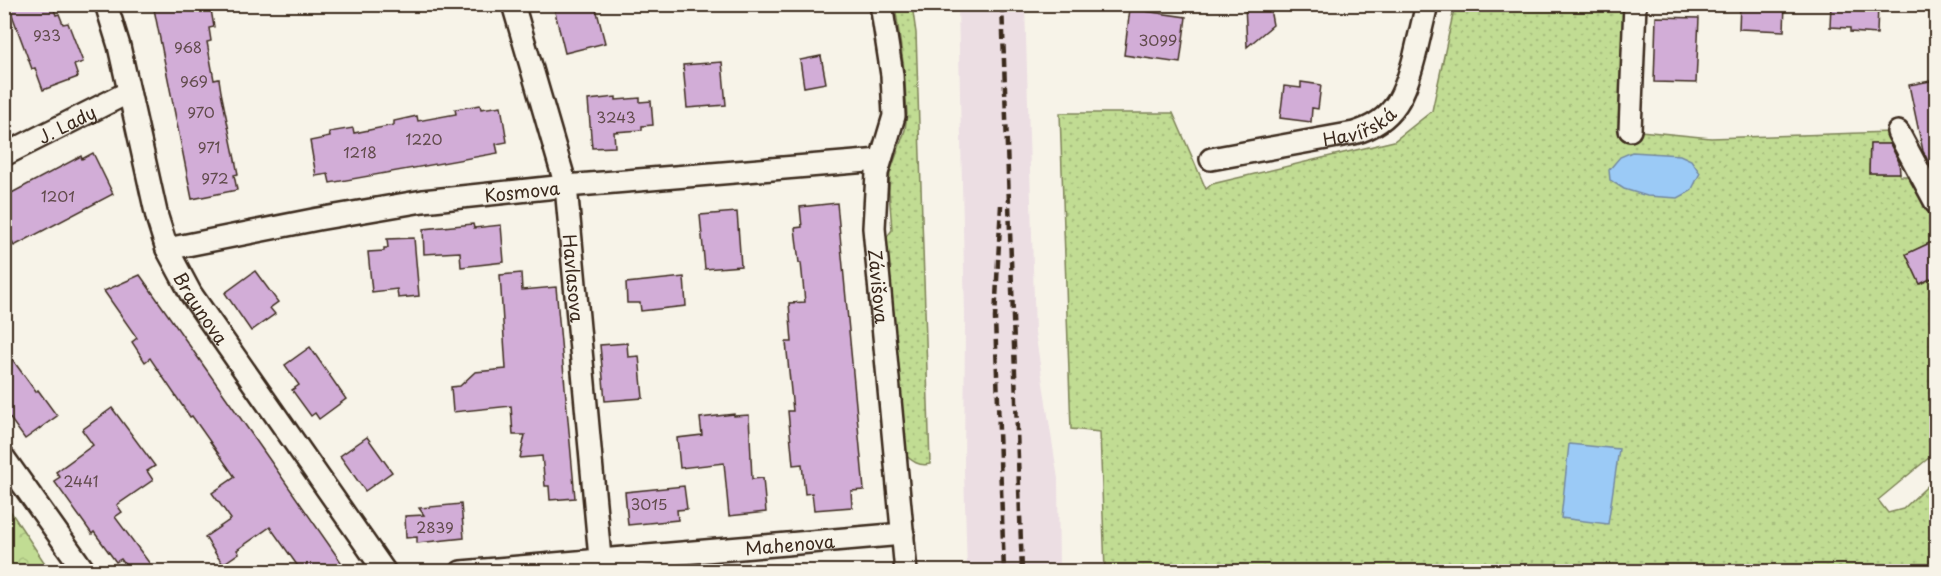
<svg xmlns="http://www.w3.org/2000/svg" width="1941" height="576" viewBox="0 0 1941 576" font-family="'Playpen Sans',sans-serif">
<defs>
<pattern id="grass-dots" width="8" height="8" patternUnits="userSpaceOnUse" patternTransform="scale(1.5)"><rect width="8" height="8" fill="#c1dc93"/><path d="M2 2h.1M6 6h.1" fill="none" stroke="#a7bd7e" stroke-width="1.8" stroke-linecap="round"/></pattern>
<pattern id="forest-crowns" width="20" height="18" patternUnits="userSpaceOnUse" patternTransform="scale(1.5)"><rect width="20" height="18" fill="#c1dc93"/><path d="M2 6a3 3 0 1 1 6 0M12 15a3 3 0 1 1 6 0" fill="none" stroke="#a7bd7e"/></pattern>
</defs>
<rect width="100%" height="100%" fill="#f7f3e8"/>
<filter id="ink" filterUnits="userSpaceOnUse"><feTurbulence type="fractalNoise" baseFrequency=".0167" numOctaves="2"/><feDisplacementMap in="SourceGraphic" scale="12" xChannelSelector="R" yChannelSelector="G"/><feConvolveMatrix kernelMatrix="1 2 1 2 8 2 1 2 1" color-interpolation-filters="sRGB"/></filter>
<g filter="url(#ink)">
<polygon fill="#ecdee3" points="958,5 1025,5 1035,332 1058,479 1059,571 967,571 964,471 965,316"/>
<g fill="url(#grass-dots)" stroke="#7e8358" stroke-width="1.5">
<polygon points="1624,4 1620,129 1711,138 1890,132 1894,144 1870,144 1869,173 1900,173 1900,176 1910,176 1936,224 1936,240 1906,254 1920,284 1936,276 1936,452 1878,500 1888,513 1903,509 1936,478 1936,571 1105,571 1100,432 1071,429 1060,113 1173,113 1206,189 1212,184 1394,141 1432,111 1455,5"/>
<path d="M895,5H912L916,33L930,464C919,467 912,461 904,454L884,241L892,230L889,191L890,173L905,130L907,114L904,69Z"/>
</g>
<polygon fill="url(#forest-crowns)" stroke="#7e8358" stroke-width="1.5" points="4,503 5,503 50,571 5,571"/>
<g fill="#9bcaf6" stroke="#758aa0" stroke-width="1.5">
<polygon points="1632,152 1680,155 1691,160 1700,173 1691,191 1678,198 1647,196 1624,189 1610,180 1609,170 1620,157"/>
<polygon points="1569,444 1619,449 1608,524 1561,518"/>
</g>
<g fill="#d2add7" stroke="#3b2a1e" stroke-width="1.5">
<polygon points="8,4 52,4 56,15 59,14 63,24 68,23 83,62 74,65 78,77 43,90 35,68 32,69"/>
<polygon points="153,4 210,4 214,27 209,28 211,41 207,42 214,80 219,79 221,92 238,174 234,175 237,190 192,199"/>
<polygon points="553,4 595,4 605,43 565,53"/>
<polygon points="1245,4 1269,4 1273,25 1247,47"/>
<polygon points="1740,4 1785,4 1784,31 1739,29"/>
<polygon points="1831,4 1878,4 1877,34 1850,32 1850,28 1830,27"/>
<polygon points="1130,9 1186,17 1180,63 1124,55"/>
<polygon points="1656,17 1699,18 1696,83 1654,82"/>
<polygon points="821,56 826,83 804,87 800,60"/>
<polygon points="722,62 726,105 687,108 683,65"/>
<polygon points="1936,80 1936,172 1934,172 1923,151 1909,85"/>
<polygon points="1301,82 1321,85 1318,109 1312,108 1311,122 1280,118 1284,86 1301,88"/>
<polygon points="616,97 616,100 640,98 640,102 651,101 653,125 642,126 642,130 614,132 615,147 592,148 588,100"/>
<polygon points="480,105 481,109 501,106 507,142 496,144 498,153 330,183 328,174 316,176 310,141 330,137 329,132 353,128 354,133 394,125 394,121 417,116 418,121 456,114 455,109"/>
<polygon points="1870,144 1890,144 1899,162 1900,173 1869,173"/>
<polygon points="93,153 113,194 14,246 12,242 4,246 4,197 81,156 82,159"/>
<polygon points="837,203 864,490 851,491 852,507 814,510 812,493 805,494 802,464 793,465 788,411 793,411 786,342 792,342 789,303 805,302 801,263 799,263 795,228 802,227 800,207"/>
<polygon points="737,212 741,266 705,269 700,215"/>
<polygon points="473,224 474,228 501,225 504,262 461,267 460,252 424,254 423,229"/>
<polygon points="414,238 419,296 398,298 397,289 372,292 368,252 384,251 384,248 388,248 387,239"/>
<polygon points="1936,240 1936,276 1920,284 1906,254"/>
<polygon points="255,271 278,302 270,308 275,314 251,331 225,293"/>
<polygon points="521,273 522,290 556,287 575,498 550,500 549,486 545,486 542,456 520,458 525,435 513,435 511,406 453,412 451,387 460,386 475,372 506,369 500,275"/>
<polygon points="140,275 260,446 348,572 302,572 270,527 237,550 239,553 223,564 217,556 205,537 231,519 212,493 235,477 192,416 190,417 150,358 145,362 132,342 137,338 104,291"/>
<polygon points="684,277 686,306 641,311 640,303 627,303 626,283"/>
<polygon points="627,343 628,357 639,356 643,398 605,401 600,345"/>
<polygon points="310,347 346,399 319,419 315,413 311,416 292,390 299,385 285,365"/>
<polygon points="4,348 36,392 38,390 57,416 25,439 4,410"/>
<polygon points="112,408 155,466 147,471 153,480 117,505 122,512 115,517 156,572 130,572 121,559 116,562 94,532 92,534 54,481 60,477 56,472 93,445 82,430"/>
<polygon points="734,414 734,416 749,415 752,479 763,478 766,512 729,516 724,463 680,468 677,438 702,435 700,418"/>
<polygon points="367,437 392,472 365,491 340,456"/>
<polygon points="684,486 687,509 677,510 678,520 628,525 625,492"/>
<polygon points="461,504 464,538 417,543 417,537 406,538 405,516 424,515 419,508"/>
</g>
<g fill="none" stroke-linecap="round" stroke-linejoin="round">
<g stroke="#3b2a1e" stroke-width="26">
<g id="street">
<path id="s1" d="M106,4L119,46L157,217L167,249L191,294L385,572"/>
<path id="s2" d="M513,4L566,186L600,558"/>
<path id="s3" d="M881,4L892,75L894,116L877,173L874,228L906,572"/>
<polyline points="1630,130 1635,4"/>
<polyline points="1898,132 1936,203"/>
<path id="s4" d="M4,155L129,92"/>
<path id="s5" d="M1211,159L1354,133C1396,121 1405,93 1415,55C1419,38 1423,21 1427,4"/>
<path id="s6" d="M167,249L318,219L423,201L566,186L880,160"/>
<polyline points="4,458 85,572"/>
<path id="s7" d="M461,572L903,534"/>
</g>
</g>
<use href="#street" stroke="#f7f3e8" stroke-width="21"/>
<g stroke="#3b2a1e" stroke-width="4.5" stroke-dasharray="9 4.5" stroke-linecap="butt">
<polyline points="1002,4 1022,572"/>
<polyline points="1001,205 995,318 1004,572"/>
</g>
</g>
</g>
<g text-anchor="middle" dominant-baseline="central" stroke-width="5" stroke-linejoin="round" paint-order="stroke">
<g font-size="15" fill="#614b4c">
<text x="47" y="34">933</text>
<text x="1158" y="39">3099</text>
<text x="188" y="46">968</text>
<text x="194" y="80">969</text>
<text x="201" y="111">970</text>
<text x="616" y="116">3243</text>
<text x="424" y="138">1220</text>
<text x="209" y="146">971</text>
<text x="360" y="151">1218</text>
<text x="215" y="177">972</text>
<text x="58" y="195">1201</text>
<text x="81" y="480">2441</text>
<text x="649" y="503">3015</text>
<text x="435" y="526">2839</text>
</g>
<g font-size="18" fill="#3b2a1e" stroke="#f7f3e8">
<text stroke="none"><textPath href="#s5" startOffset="152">Havířská</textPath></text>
<text stroke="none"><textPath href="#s4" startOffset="70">J. Lady</textPath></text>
<text stroke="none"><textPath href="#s6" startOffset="360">Kosmova</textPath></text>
<text stroke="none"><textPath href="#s2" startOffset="282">Havlasova</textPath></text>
<text stroke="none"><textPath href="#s3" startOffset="286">Závišova</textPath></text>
<text stroke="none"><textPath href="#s1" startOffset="321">Braunova</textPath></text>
<text stroke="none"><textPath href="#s7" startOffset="330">Mahenova</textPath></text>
</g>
</g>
<rect width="1941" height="576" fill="none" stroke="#f7f3e8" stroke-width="24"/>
<rect x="12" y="12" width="1917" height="552" fill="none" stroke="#3b2a1e" stroke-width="2" filter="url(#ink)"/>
</svg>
